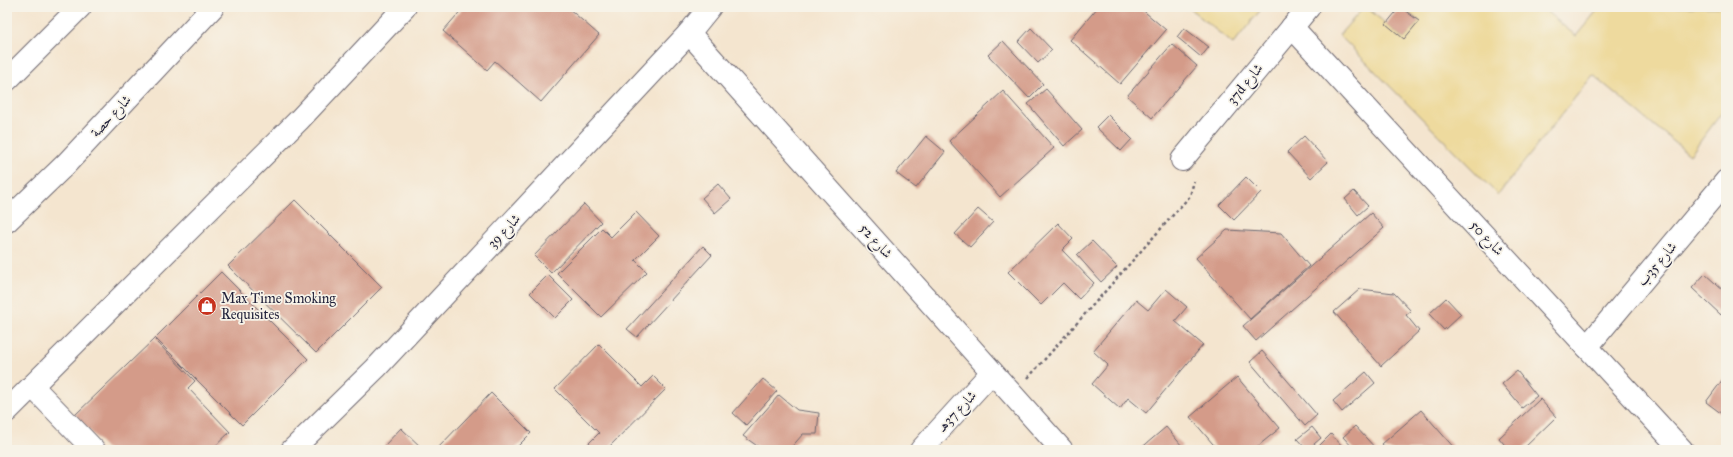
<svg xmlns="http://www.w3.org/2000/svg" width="1733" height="457" viewBox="0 0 1733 457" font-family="'IM FELL Great Primer',Amiri,serif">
<rect width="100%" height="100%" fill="#f7f3e8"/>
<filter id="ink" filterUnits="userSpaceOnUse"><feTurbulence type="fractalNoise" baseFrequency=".025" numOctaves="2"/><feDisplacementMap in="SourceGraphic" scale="8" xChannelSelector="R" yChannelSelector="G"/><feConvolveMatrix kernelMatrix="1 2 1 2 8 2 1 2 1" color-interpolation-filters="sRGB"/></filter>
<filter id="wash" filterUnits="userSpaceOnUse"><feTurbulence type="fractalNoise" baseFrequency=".012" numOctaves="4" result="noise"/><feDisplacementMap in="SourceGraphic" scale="16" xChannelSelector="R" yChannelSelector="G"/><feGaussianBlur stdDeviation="0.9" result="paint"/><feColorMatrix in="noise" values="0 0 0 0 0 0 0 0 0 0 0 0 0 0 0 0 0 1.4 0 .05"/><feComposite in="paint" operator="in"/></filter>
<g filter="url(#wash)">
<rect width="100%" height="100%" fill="#f4e5cf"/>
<g fill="#eeda9e" stroke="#887e6c">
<polygon points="1188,7 1263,7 1233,44"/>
<polygon points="1364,7 1366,7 1404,39 1419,21 1402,7 1541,7 1576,36 1600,7 1726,7 1726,107 1690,155 1593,75 1498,195 1339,35"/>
</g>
<g id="blocks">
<g fill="#d49b89">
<polygon points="464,7 567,7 599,35 541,102 495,61 487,70 443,31"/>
<polygon points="1098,7 1139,7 1166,30 1120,84 1070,40"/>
<polygon points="1400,7 1419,21 1404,39 1386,24"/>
<polygon points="1031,28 1052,50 1038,63 1018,42"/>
<polygon points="1184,28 1209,47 1201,57 1177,37"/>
<polygon points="1003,41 1043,84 1029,98 988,55"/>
<polygon points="1172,44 1197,66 1152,118 1127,96"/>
<polygon points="1046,89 1082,130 1064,146 1028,104"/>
<polygon points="1003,91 1054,148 1000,197 949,141"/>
<polygon points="1108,115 1132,139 1121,151 1096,127"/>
<polygon points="926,136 945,152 916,188 896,173"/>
<polygon points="1304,136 1328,162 1311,178 1287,152"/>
<polygon points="1246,177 1261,192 1234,220 1219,205"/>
<polygon points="718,184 731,199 715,213 702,198"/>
<polygon points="1354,191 1368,206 1358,215 1345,199"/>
<polygon points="295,200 382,287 316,353 228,266"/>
<polygon points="584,204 601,222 551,273 534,256"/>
<polygon points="978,209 993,222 970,247 955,234"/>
<polygon points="636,212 659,236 635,260 647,272 601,317 557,273 602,228 611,237"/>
<polygon points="1371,213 1384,228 1256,341 1243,326"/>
<polygon points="1058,223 1073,239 1062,250 1094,283 1079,299 1063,283 1041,305 1008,272"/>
<polygon points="1227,230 1281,233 1309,266 1250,319 1196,258"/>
<polygon points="1092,241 1117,267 1101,282 1077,255"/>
<polygon points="703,246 712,255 637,337 627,329"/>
<polygon points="221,272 308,359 242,425 155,338"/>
<polygon points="1705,274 1726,293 1726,309 1721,315 1692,288"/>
<polygon points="548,275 573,300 555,318 530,293"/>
<polygon points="1166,289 1187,307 1175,321 1203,345 1146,413 1128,398 1120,409 1092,384 1108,365 1093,351 1136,300 1148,310"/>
<polygon points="1360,289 1394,293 1411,311 1406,315 1419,331 1381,366 1334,312"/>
<polygon points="1446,298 1461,314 1444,330 1429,314"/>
<polygon points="154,339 195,381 188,388 230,432 211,450 108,450 75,415"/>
<polygon points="599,344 642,387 653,376 666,389 606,450 591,450 587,445 599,433 555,389"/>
<polygon points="1262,351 1317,415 1305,426 1250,362"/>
<polygon points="1517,371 1537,396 1522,408 1502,384"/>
<polygon points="1366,372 1375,383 1342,412 1333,401"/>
<polygon points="1726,375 1726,417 1706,402"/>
<polygon points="1237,377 1280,428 1253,450 1218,450 1190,417"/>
<polygon points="763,379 777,391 746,425 733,413"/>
<polygon points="491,393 531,433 514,450 436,450"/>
<polygon points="779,395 797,410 819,413 817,434 803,434 789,450 763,450 743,436"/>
<polygon points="1540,399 1556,417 1522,450 1509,450 1499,438"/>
<polygon points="1421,410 1456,450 1387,450 1382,444"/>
<polygon points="1355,426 1377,450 1355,450 1343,437"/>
<polygon points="1166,427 1182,446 1178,450 1139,450"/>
<polygon points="1312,427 1321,438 1307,450 1297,439"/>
<polygon points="401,428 424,450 388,450 384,446"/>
<polygon points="1331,434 1346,450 1321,450 1318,447"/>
</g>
</g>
</g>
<g filter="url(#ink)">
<use href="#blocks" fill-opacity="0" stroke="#6c666f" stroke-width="1"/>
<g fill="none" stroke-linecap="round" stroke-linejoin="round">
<g stroke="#6c666f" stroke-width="24">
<g id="street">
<polyline points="1292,27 1682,450"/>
<polyline points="689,33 1062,450"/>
<polyline points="1182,160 1309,7"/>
<polyline points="1587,347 1726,181"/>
<polyline points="33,387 94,450"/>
<polyline points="7,411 299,120 405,7"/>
<polyline points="292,450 376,368 689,33 710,7"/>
<polyline points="921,450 992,372"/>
</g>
</g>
<g stroke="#6c666f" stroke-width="24">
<g id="primary">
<polyline points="7,80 80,7"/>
<polyline points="7,221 66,164 213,7"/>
</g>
</g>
<polyline stroke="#6c666f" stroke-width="2.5" stroke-dasharray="3 3" stroke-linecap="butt" points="1028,378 1190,196 1194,181"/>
<use href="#street" stroke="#fff" stroke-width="22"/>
<use href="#primary" stroke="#fff" stroke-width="22"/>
</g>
</g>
<defs>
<g id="shop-disc" transform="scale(1)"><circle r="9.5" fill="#c8321e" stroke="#f7f3e8"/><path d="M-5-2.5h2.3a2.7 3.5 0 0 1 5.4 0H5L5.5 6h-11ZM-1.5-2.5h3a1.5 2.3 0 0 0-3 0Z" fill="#fff"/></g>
</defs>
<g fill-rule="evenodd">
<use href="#shop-disc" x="207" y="306"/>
</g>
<g text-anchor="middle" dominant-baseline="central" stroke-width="3.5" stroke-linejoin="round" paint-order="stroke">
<g font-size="14" fill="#22223b" stroke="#f7f3e8">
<text transform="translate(1245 84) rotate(-51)">37d شارع</text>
<text transform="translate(111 116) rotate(-47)">شارع حصة</text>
<text transform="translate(504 231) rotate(-47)">شارع 39</text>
<text transform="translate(1487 238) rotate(47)">شارع 50</text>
<text transform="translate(876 241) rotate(48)">شارع 52</text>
<text transform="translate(1657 264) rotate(-50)">شارع 35ب</text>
<text transform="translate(957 411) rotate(-47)">شارع 37هـ</text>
</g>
<g font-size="14" fill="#22223b" stroke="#f7f3e8" text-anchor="start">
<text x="221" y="298">Max Time Smoking<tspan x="221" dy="16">Requisites</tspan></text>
</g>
</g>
<rect width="1733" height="457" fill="none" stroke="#f7f3e8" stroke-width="24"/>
</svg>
